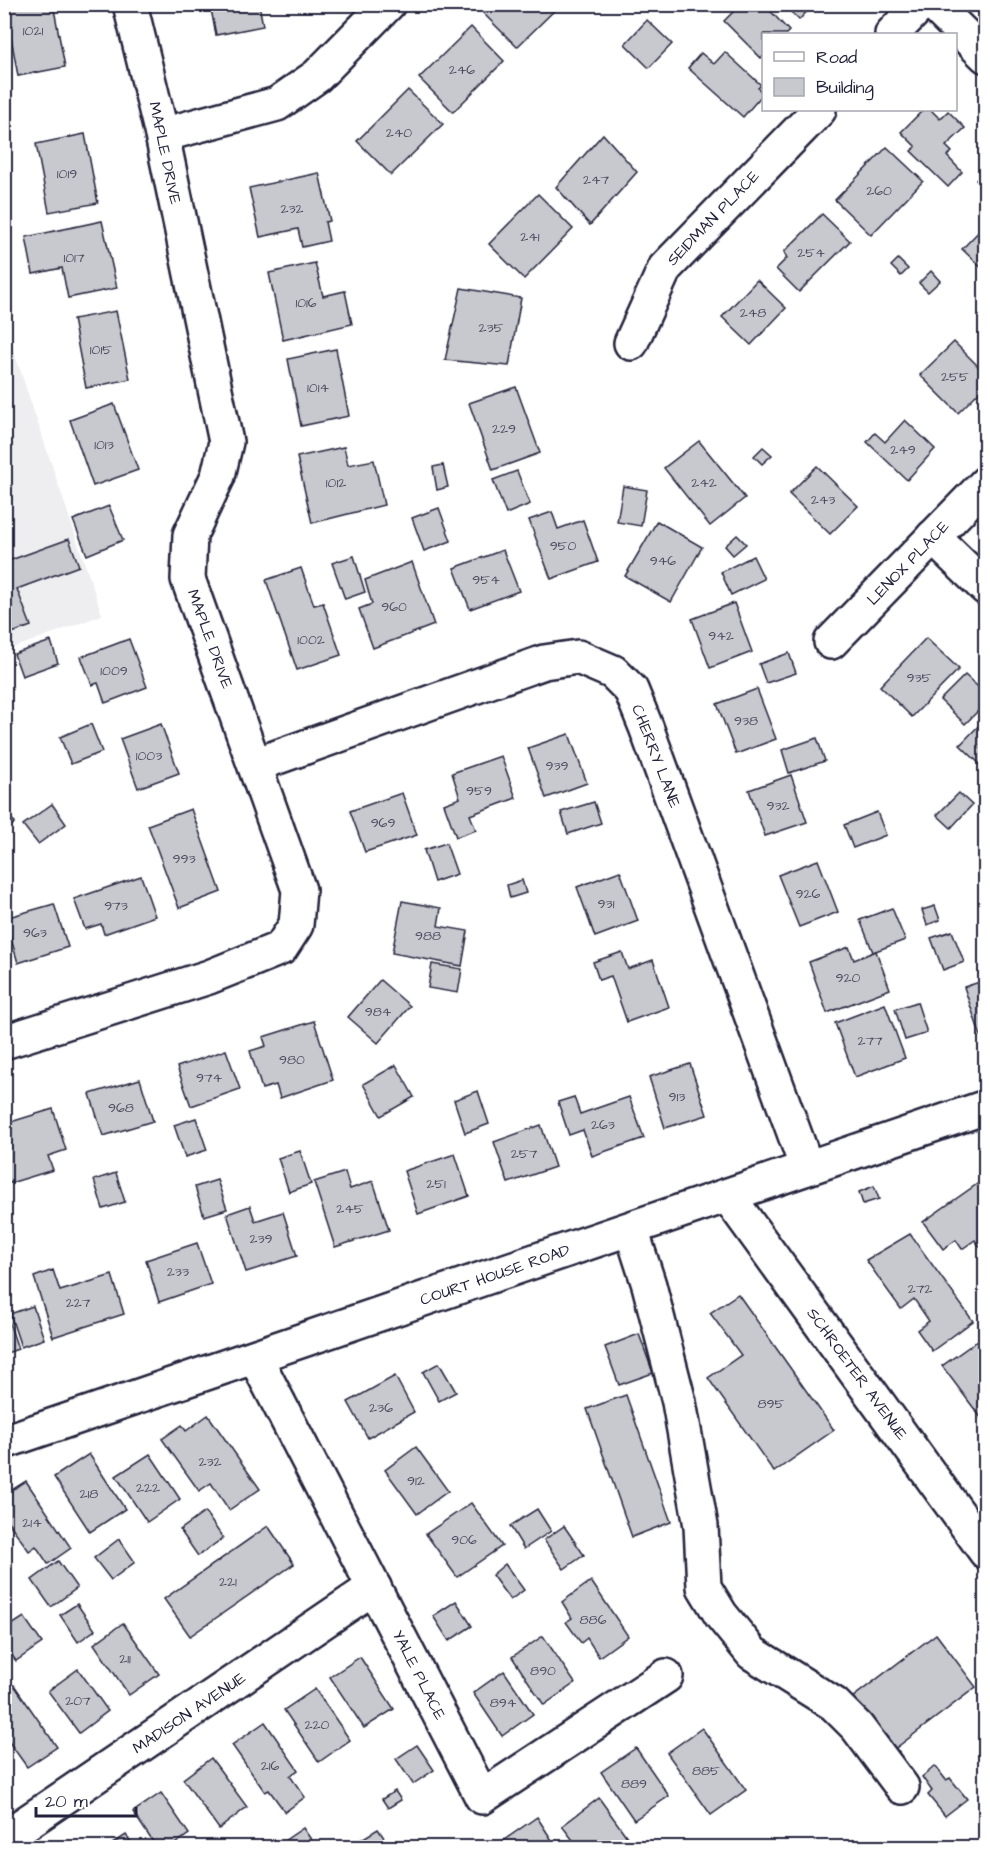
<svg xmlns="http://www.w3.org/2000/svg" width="990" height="1852" viewBox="0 0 990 1852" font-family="'Architects Daughter',sans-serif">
<rect width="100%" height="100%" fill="#fff"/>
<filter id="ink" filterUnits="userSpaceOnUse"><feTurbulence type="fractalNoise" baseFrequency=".0167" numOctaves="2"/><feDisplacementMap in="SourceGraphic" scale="12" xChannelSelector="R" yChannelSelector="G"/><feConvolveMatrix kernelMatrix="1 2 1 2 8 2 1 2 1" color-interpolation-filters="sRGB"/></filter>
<g filter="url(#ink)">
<polygon fill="#eeeef1" points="4,322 102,615 5,651 4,651"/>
<g fill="#c8c8cf" stroke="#22223b" stroke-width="1.5">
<polygon points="5,4 53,4 65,67 18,76"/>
<polygon points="210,4 259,4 263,26 216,35"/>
<polygon points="491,4 561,4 517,47 483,13"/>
<polygon points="741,4 764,4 789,31 786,34 764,34 764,56 761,58 724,21"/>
<polygon points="783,4 814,4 799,20"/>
<polygon points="647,20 672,44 649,68 625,44"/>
<polygon points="471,27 504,61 453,112 419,78"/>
<polygon points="725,52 761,85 758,88 763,94 743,117 688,68 701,53 714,64"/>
<polygon points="408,90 443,124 391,175 357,141"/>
<polygon points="923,110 931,110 940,119 948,111 965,128 946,146 952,152 947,156 962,172 948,187 911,151 916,147 901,132"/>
<polygon points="85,134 98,203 49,212 36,144"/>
<polygon points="603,134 637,172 590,225 556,187"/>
<polygon points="887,147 923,181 871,235 835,200"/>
<polygon points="986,170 986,190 976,180"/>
<polygon points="319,173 330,221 325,222 329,241 302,247 298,229 260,237 249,188"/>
<polygon points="538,194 573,229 524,279 489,244"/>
<polygon points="822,214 850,241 799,292 776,269 787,258 784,252"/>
<polygon points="102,221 117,288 68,298 62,268 33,274 26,237"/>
<polygon points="986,224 986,272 962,249"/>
<polygon points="898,259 908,269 901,276 891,266"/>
<polygon points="315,263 323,296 345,291 352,324 283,340 269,273"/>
<polygon points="931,271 940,281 928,292 919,283"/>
<polygon points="757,280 786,308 751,345 722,317"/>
<polygon points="461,288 521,298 509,366 445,360"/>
<polygon points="116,311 130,379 86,388 73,319"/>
<polygon points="954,342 986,374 986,385 958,413 920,375"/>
<polygon points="336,349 349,416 301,426 288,359"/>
<polygon points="516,387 540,453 493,470 469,403"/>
<polygon points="114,404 138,470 93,486 70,420"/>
<polygon points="905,420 935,449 907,480 867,442 875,433 885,442"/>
<polygon points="699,441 745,498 710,526 664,468"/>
<polygon points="344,447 348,465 374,460 384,505 312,523 297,457"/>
<polygon points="763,447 772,455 762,464 754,456"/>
<polygon points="443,465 448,487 437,490 433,467"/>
<polygon points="817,466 858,506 830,534 789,494"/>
<polygon points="517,471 530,504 506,514 493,480"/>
<polygon points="623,486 647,490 641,526 617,522"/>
<polygon points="109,506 123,540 87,555 73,520"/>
<polygon points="439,508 451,541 424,551 412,518"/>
<polygon points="552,512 558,529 583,520 598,562 551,579 529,520"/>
<polygon points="657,521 702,547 671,602 625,576"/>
<polygon points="737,535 746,544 733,555 725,546"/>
<polygon points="69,539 79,566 17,589 31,626 4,636 4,551 8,561"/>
<polygon points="503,550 519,591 470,609 454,568"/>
<polygon points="354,556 365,592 345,599 332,563"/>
<polygon points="753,556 764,579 731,595 721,572"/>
<polygon points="412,562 434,625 373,648 359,609 372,604 365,580"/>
<polygon points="301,568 314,605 323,603 341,655 297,670 266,580"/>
<polygon points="734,603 752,652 710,668 692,619"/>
<polygon points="926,638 959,669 912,717 880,686"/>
<polygon points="129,639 147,687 105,703 98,683 92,685 81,657"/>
<polygon points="51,641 58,663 22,676 14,654"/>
<polygon points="789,653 796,673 766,683 759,664"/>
<polygon points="965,675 986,694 986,703 965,724 940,700"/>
<polygon points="757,689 776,739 736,754 717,704"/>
<polygon points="986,718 986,770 960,745"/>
<polygon points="91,724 102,752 71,764 60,737"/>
<polygon points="161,724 179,773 138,788 120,739"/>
<polygon points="569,734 587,783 546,798 528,748"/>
<polygon points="817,738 825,761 789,773 782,750"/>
<polygon points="501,756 516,798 470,815 476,830 456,837 444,804 460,798 452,773"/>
<polygon points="791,775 807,822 765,836 749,790"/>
<polygon points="402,793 417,835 365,852 350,811"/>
<polygon points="959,793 972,805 951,828 937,815"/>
<polygon points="594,802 601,823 568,834 561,812"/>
<polygon points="52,804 66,824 38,844 23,825"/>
<polygon points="191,809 221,892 179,908 148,825"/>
<polygon points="877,812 886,835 853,848 844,825"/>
<polygon points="4,813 15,822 4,834"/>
<polygon points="446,843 457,874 434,882 424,850"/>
<polygon points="818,860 838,912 799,927 778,875"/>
<polygon points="620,871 638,921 595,937 577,887"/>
<polygon points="141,876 155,916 104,934 101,924 85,929 74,899"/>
<polygon points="522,880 526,893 510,898 507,885"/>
<polygon points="402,901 441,908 438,926 468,931 462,966 392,953"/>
<polygon points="54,904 68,947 18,963 5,918"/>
<polygon points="935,906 940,920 927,925 922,910"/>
<polygon points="892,908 905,940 873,952 860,920"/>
<polygon points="952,931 964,962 943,970 931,938"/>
<polygon points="849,947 854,960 876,951 890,989 827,1013 809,962"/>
<polygon points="622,952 628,969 653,960 669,1007 627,1022 611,976 599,980 593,962"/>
<polygon points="432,964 462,969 458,993 428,988"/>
<polygon points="380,980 410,1006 378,1043 348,1017"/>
<polygon points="986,980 986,1036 981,1037 964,987"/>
<polygon points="917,1002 927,1033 905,1040 895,1009"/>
<polygon points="885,1004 905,1058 855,1077 835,1023"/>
<polygon points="314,1021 333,1080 280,1098 276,1085 262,1089 250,1051 266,1046 263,1037"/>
<polygon points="226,1050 240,1089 191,1106 177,1067"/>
<polygon points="690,1064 707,1115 665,1128 649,1077"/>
<polygon points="396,1065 414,1097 381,1116 363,1084"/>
<polygon points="140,1079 153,1121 103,1136 90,1094"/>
<polygon points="478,1091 489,1124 465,1133 454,1100"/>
<polygon points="574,1097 580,1114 629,1097 644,1138 592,1156 583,1130 569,1135 558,1102"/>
<polygon points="53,1109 66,1150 48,1156 53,1170 4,1185 4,1124"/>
<polygon points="196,1118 207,1150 185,1157 174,1125"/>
<polygon points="541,1125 555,1167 508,1183 494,1142"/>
<polygon points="300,1151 311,1184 289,1192 278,1158"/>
<polygon points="455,1154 469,1196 418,1214 404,1171"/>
<polygon points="345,1172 350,1189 373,1181 389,1230 335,1247 314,1182"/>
<polygon points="116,1173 125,1202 103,1209 94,1180"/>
<polygon points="217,1180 227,1209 204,1216 195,1187"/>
<polygon points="980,1182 986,1190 986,1255 975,1240 962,1249 956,1240 943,1249 923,1222"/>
<polygon points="874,1186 879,1199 863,1204 859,1192"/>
<polygon points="250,1206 255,1221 283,1212 297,1256 246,1272 227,1214"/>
<polygon points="910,1234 973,1321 932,1351 917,1330 929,1321 914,1299 901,1309 866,1260"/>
<polygon points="197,1243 211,1284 159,1302 146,1260"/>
<polygon points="53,1270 60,1291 112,1275 124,1314 53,1337 34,1277"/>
<polygon points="738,1294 834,1430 774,1472 708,1378 741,1355 710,1313"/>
<polygon points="33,1306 44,1339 21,1347 10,1314"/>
<polygon points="4,1307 18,1349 4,1354"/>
<polygon points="639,1334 653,1373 619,1385 605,1347"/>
<polygon points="977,1341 986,1352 985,1423 942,1366"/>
<polygon points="439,1363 456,1392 439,1401 423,1372"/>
<polygon points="395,1376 414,1412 368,1438 348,1402"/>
<polygon points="626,1395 671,1522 632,1537 587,1409"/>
<polygon points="208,1415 260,1489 229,1510 211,1483 199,1491 162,1439 182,1425 186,1431"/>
<polygon points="416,1447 448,1491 417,1514 385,1470"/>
<polygon points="89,1454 125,1509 90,1532 54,1477"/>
<polygon points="150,1454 180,1499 147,1522 116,1476"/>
<polygon points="26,1481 71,1548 48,1564 36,1546 29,1551 4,1516 4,1495"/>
<polygon points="471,1503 502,1546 457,1577 426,1534"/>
<polygon points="537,1509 551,1531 524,1549 510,1526"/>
<polygon points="205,1512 223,1538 198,1556 180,1530"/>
<polygon points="268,1526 294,1564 190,1636 164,1599"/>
<polygon points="564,1526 584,1555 564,1569 544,1540"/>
<polygon points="119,1539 135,1562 111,1580 94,1558"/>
<polygon points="58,1561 77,1588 51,1607 32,1580"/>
<polygon points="505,1564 524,1590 510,1600 492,1575"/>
<polygon points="591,1581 628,1636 599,1657 587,1638 581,1643 566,1622 572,1618 562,1602"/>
<polygon points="456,1601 472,1626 449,1641 433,1616"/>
<polygon points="77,1604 95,1630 78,1642 60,1615"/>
<polygon points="24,1617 42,1643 16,1661 4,1644 4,1630"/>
<polygon points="123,1623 159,1674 129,1695 94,1644"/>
<polygon points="936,1634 976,1687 892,1751 852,1698"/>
<polygon points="543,1636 575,1683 544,1705 512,1657"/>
<polygon points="360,1657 394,1709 364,1728 330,1677"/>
<polygon points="78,1669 108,1711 79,1733 48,1691"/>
<polygon points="504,1671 533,1714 502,1736 473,1693"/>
<polygon points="14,1685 57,1747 27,1767 4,1735 4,1691"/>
<polygon points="315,1689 350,1740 319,1762 284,1710"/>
<polygon points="265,1722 298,1770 290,1776 305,1797 285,1812 269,1790 265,1792 232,1745"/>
<polygon points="702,1728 746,1790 711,1815 667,1753"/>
<polygon points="417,1745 434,1770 413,1784 396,1759"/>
<polygon points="636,1748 669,1796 634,1820 601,1772"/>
<polygon points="211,1758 247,1807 219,1829 183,1779"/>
<polygon points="935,1766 946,1780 950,1778 967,1799 945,1816 928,1795 932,1791 922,1777"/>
<polygon points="395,1791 401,1800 388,1808 382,1799"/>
<polygon points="161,1793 189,1834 169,1848 157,1848 133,1812"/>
<polygon points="599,1798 635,1848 579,1848 562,1826"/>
<polygon points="537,1817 557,1848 499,1848 497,1845"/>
<polygon points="303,1828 317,1848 288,1848 284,1841"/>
<polygon points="378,1829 391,1848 365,1848 360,1840"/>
<polygon points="126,1835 135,1848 106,1848"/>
</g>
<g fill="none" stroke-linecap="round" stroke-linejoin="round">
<g stroke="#22223b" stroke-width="38">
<g id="minor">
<polyline points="933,4 986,56"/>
<polyline points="892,34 921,4"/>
<polyline points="162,135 277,104 317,76 388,4"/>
<polyline points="631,343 665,268 819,110"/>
<polyline points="933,537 986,588"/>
<polyline points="831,642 986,483"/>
<polyline points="255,765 544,662 578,657 613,672 631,690 646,727 807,1168"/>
<polyline points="4,1042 209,977 281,948 296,925 299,890 188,579 190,535 218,476 226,442 162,135 130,4"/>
<polyline points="728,1196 986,1552"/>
<polyline points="631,1229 649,1285 679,1402 701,1526 704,1587 721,1615 752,1653 834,1704 857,1727 902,1787"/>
<polyline points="255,1357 482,1797 666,1676"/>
<polyline points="4,1442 986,1107"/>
<polyline points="4,1838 374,1587"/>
</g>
</g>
<use href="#minor" stroke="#fff" stroke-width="33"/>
</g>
</g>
<g text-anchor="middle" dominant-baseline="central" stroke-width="4.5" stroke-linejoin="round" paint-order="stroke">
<g font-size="14" fill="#4c4c60">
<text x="33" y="31">1021</text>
<text x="462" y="70">246</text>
<text x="399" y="133">240</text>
<text x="67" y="174">1019</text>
<text x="596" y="180">247</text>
<text x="879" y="191">260</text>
<text x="292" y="209">232</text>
<text x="530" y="237">241</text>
<text x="811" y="253">254</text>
<text x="74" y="258">1017</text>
<text x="306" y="303">1016</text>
<text x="753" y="313">248</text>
<text x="491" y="328">235</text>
<text x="101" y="350">1015</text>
<text x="955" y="377">255</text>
<text x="318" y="388">1014</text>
<text x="504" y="429">229</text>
<text x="104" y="445">1013</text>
<text x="903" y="450">249</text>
<text x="336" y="483">1012</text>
<text x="704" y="483">242</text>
<text x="823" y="500">243</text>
<text x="563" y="546">950</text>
<text x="663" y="561">946</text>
<text x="486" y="580">954</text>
<text x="394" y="607">960</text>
<text x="721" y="636">942</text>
<text x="311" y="640">1002</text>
<text x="114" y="671">1009</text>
<text x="919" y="678">935</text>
<text x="746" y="721">938</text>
<text x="149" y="756">1003</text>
<text x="557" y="766">939</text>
<text x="479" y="791">959</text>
<text x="778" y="806">932</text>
<text x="383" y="823">969</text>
<text x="184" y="859">993</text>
<text x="808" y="894">926</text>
<text x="606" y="904">931</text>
<text x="116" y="906">973</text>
<text x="35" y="933">963</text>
<text x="428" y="936">988</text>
<text x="848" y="978">920</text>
<text x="378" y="1012">984</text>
<text x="870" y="1041">277</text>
<text x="292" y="1060">980</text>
<text x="209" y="1078">974</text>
<text x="677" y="1097">913</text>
<text x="121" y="1108">968</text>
<text x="603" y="1125">263</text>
<text x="524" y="1154">257</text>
<text x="436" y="1184">251</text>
<text x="350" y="1209">245</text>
<text x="261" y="1239">239</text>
<text x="178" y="1272">233</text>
<text x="920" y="1289">272</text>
<text x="78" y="1303">227</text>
<text x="771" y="1404">895</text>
<text x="381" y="1408">236</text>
<text x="210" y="1462">232</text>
<text x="416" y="1481">912</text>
<text x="148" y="1488">222</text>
<text x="89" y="1494">218</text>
<text x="32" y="1523">214</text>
<text x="464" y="1540">906</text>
<text x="228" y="1582">221</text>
<text x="593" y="1620">886</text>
<text x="125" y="1659">211</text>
<text x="543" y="1671">890</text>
<text x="78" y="1701">207</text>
<text x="503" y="1703">894</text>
<text x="317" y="1725">220</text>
<text x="270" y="1766">216</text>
<text x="706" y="1771">885</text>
<text x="634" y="1784">889</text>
</g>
<g font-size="16" fill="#22223b" stroke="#fff">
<text transform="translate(165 153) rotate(78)">MAPLE DRIVE</text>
<text transform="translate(713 218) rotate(-46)">SEIDMAN PLACE</text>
<text transform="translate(908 563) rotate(-46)">LENOX PLACE</text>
<text transform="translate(210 639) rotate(70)">MAPLE DRIVE</text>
<text transform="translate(656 756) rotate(69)">CHERRY LANE</text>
<text transform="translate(495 1275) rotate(-19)">COURT HOUSE ROAD</text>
<text transform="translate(857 1374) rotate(54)">SCHROETER AVENUE</text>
<text transform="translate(419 1675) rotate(63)">YALE PLACE</text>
<text transform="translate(189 1713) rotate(-34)">MADISON AVENUE</text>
</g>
</g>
<rect width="990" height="1852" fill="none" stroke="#fff" stroke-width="24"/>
<rect x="12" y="12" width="966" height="1828" fill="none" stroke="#22223b" stroke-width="2" filter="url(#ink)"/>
<rect x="762" y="33" width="195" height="78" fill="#ffffff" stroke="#a7a7b1" stroke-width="1.5"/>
<rect x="774" y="52" width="30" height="9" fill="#ffffff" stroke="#a7a7b1" stroke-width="1.5"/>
<text x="816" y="63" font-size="18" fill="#22223b">Road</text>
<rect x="774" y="78" width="30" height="18" fill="#c8c8cf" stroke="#a7a7b1" stroke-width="1.5"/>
<text x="816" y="93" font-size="18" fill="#22223b">Building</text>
<path d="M36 1807v9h100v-9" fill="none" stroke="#22223b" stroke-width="3"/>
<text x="45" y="1807" font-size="18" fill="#22223b" stroke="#ffffff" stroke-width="4.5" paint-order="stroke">20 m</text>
</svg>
